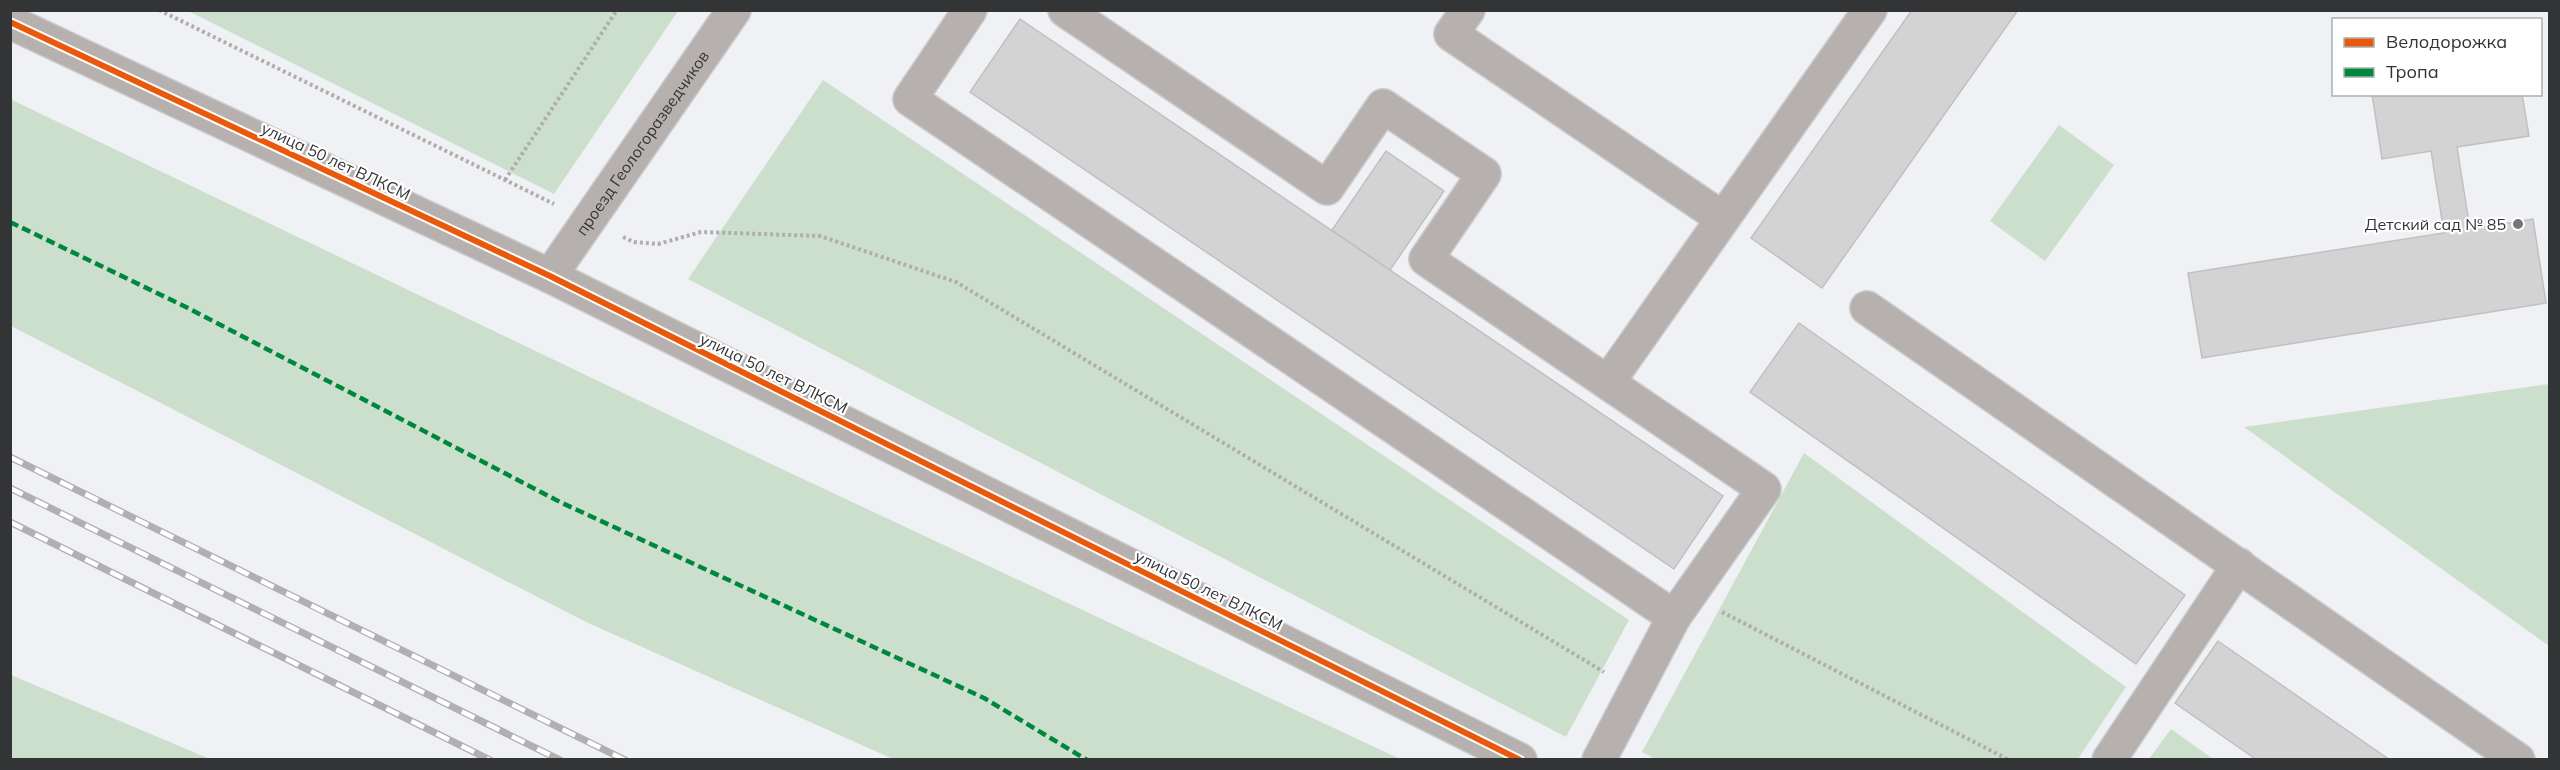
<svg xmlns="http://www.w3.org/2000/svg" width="2560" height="770" viewBox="0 0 2560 770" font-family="Mulish,sans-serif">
<rect width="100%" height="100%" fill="#f0f1f4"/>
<g fill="#ccdfcc">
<polygon points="188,11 678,11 554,194"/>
<polygon points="823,80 1629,620 1566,737 688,279"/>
<polygon points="10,99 769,463 1400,759 893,759 586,622 11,326"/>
<polygon points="2059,125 2114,165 2045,261 1990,221"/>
<polygon points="2549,384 2549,646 2244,427"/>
<polygon points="1804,453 2126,687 2078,759 1657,760 1642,752"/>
<polygon points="10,675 11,675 210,759 11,759"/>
<polygon points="2171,729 2213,759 2149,759"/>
</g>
<g fill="#d3d3d4" stroke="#c0c0c0" stroke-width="1.5">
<polygon points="1912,10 2018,10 1822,288 1751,238"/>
<polygon points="1020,19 1723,496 1674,569 970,92"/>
<polygon points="2372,94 2522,94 2529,136 2457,147 2470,229 2533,219 2546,303 2202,358 2188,273 2444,233 2431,151 2382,159"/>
<polygon points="1386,151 1444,191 1390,270 1332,230"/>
<polygon points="1799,323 2185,595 2136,664 1750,392"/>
<polygon points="2218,641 2390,760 2257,760 2175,703"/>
</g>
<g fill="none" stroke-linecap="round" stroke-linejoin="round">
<g stroke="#cbcbcd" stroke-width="36">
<g id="minor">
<polyline points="970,10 910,99 1674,617 1599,760"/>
<polyline points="1065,10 1327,188 1383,106 1484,174 1426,259 1764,489 1674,617"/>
<polyline points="1468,10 1451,34 1722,218"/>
<polyline points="10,22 550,276 1520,760"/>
<path id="s1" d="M550,276L734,10"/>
<polyline points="1867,308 2518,760"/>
<polyline points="1608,382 1870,10"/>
<polyline points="2109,760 2239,565"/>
</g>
</g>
<g stroke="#b1adad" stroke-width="4" stroke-dasharray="3 3" stroke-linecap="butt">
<polyline points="159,10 554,204"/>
<polyline points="505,180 617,10"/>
<polyline points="623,237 634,242 658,244 701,232 820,236 956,282 1604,672"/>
<polyline points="1722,612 2009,760"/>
</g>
<use href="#minor" stroke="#b6b0af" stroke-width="33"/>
<g stroke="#b1afaf" stroke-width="7">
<g id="rail">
<polyline points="10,457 625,760"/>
<polyline points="10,488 560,760"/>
<polyline points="10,522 490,760"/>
</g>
</g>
<use href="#rail" stroke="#fff" stroke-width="4.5" stroke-dasharray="14" stroke-linecap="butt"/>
<polyline stroke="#00873e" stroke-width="4.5" stroke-dasharray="9 4.5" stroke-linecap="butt" points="10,222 188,308 562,503 984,698 1087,760"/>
<g stroke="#fff" stroke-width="10">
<polyline id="cycleway" points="10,22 550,276 1520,760"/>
</g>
<use href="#cycleway" stroke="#e8590c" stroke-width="6"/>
</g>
<circle fill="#757678" stroke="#fff" stroke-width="2" cx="2518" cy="224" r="6"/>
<g text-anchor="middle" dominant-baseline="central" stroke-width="4.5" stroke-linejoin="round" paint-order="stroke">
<g font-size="16" fill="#333436" stroke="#fff">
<text stroke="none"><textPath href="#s1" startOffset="162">проезд Геологоразведчиков</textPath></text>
<text transform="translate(336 161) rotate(25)">улица 50 лет ВЛКСМ</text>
<text transform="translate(774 373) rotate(26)">улица 50 лет ВЛКСМ</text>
<text transform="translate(1209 590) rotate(26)">улица 50 лет ВЛКСМ</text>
</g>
<g font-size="16" fill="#333436" stroke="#fff" text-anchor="end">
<text x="2506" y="224">Детский сад № 85</text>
</g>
</g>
<rect width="2560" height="770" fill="none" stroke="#333436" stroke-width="24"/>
<rect x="2332" y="18" width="210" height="78" fill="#ffffff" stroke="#adaeaf" stroke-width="1.5"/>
<rect x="2344" y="38" width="30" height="9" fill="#e8590c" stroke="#adaeaf" stroke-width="1.5"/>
<text x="2386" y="48" font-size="18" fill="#333436">Велодорожка</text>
<rect x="2344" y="68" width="30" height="9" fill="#00873e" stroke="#adaeaf" stroke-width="1.5"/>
<text x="2386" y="78" font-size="18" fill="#333436">Тропа</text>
</svg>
